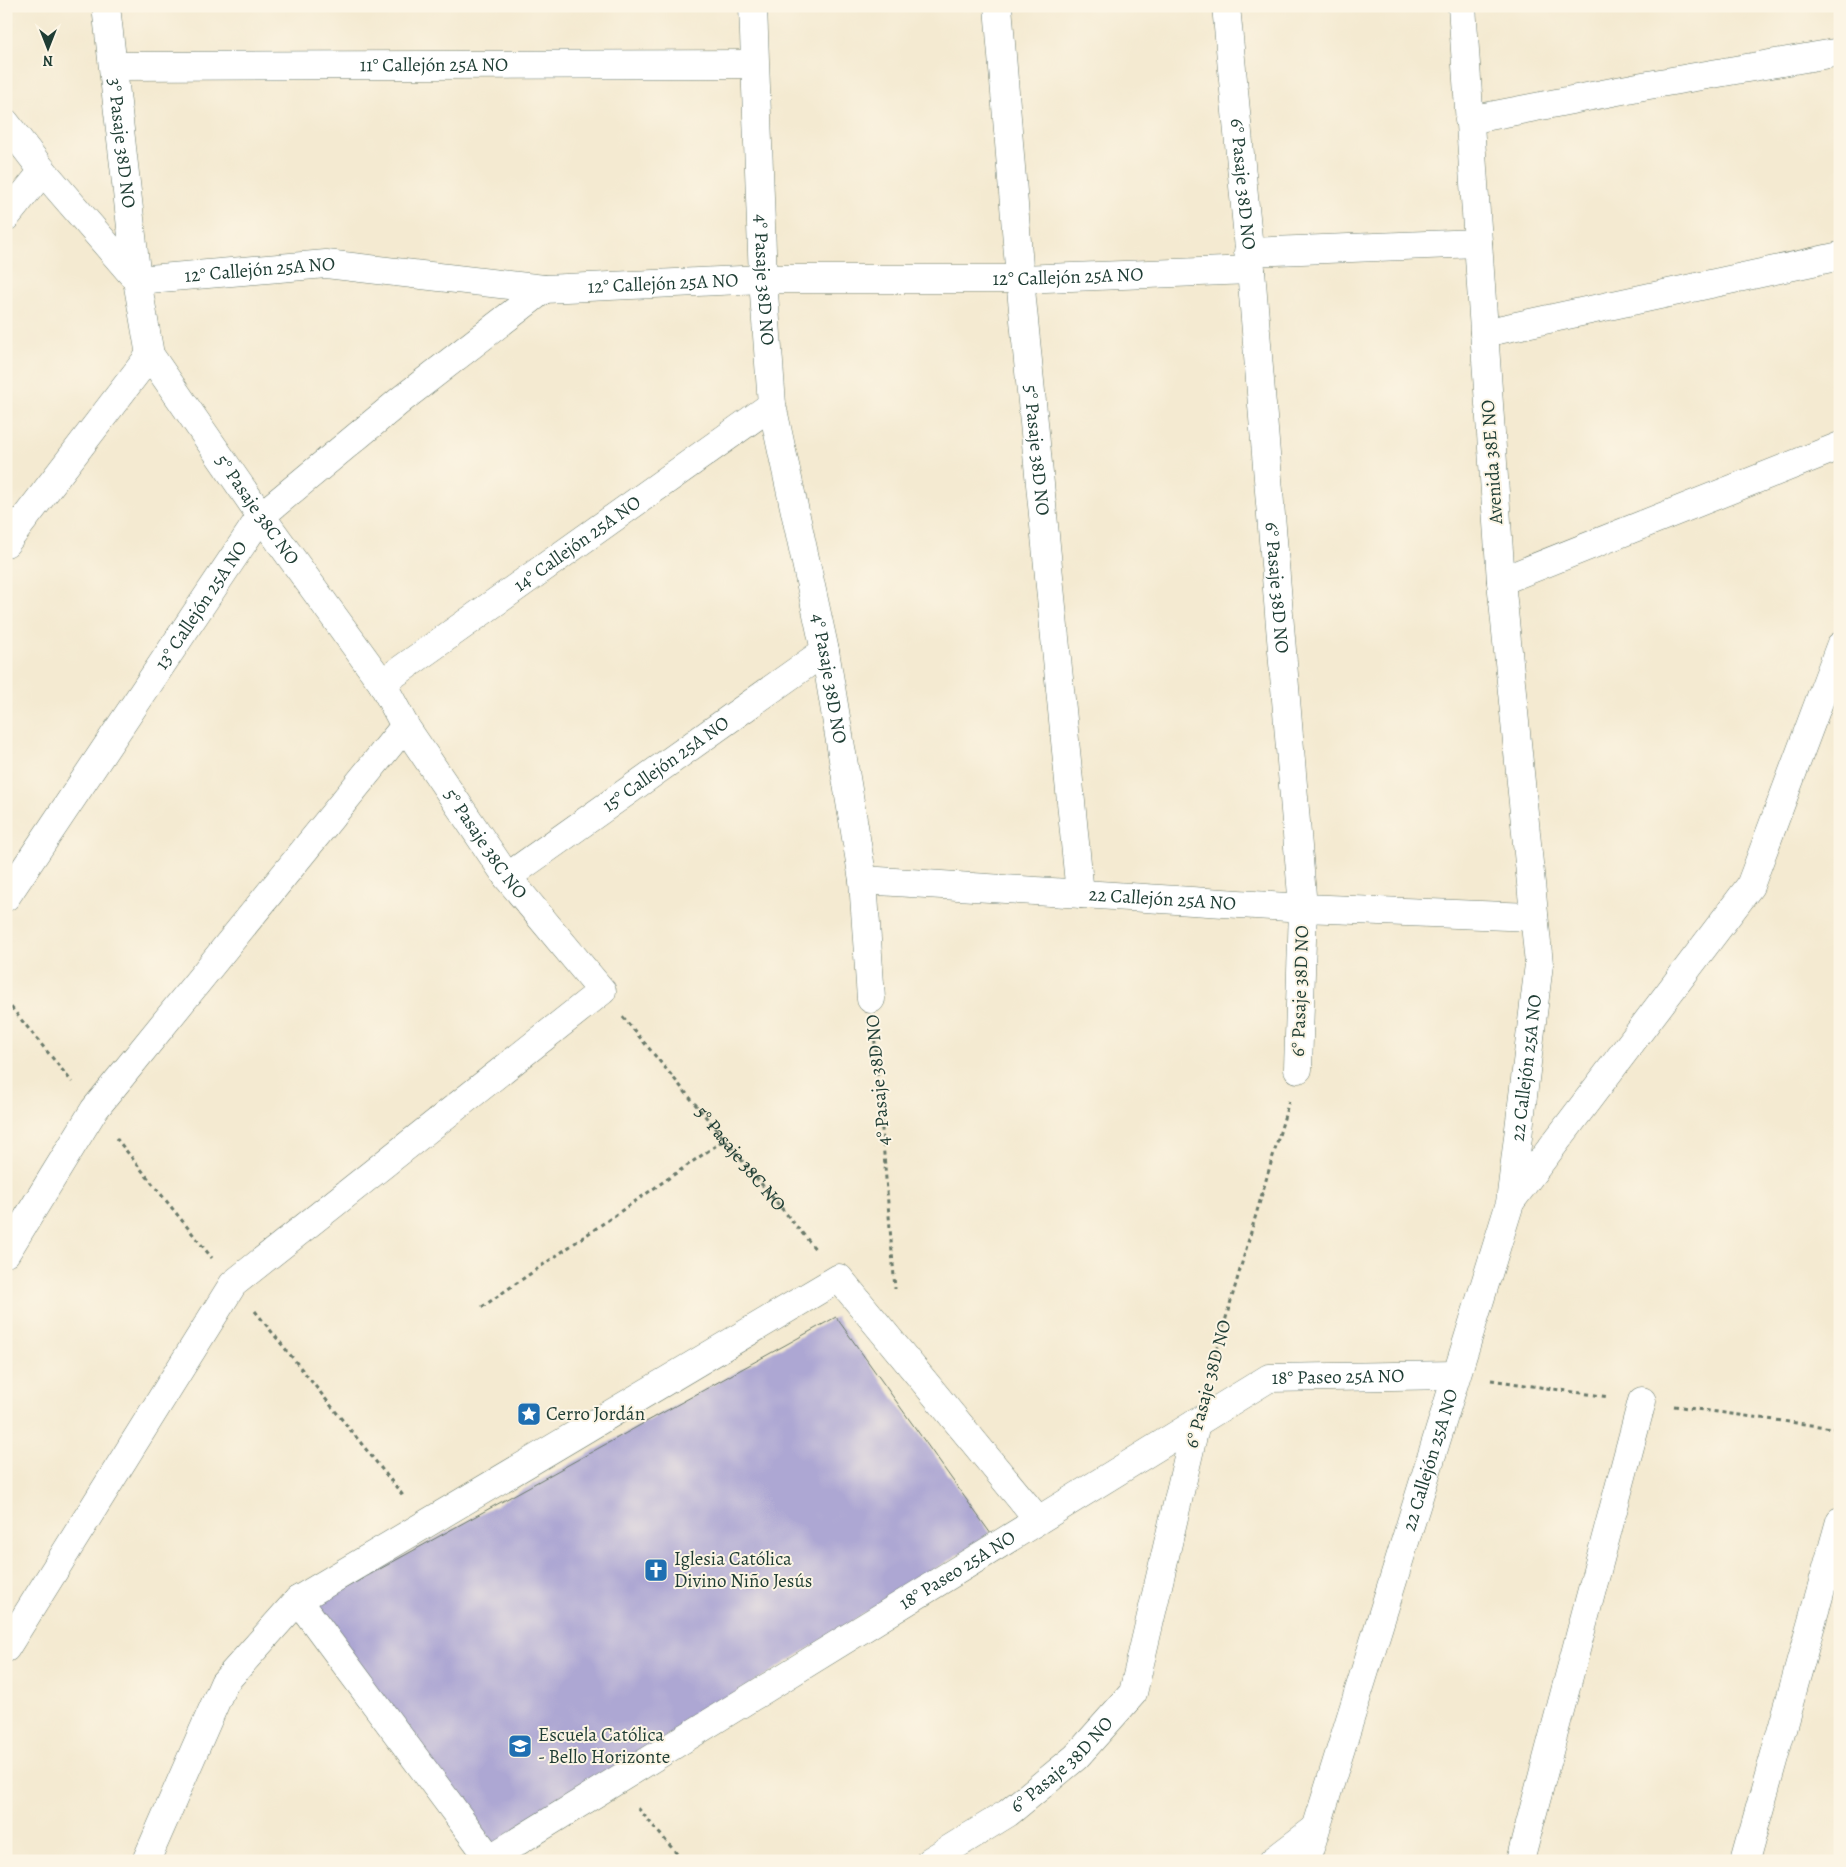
<svg xmlns="http://www.w3.org/2000/svg" width="1846" height="1867" viewBox="0 0 1846 1867" font-family="Alegreya,serif">
<rect width="100%" height="100%" fill="#fcf5e5"/>
<filter id="ink" filterUnits="userSpaceOnUse"><feTurbulence type="fractalNoise" baseFrequency=".02" numOctaves="2"/><feDisplacementMap in="SourceGraphic" scale="10" xChannelSelector="R" yChannelSelector="G"/><feConvolveMatrix kernelMatrix="1 2 1 2 8 2 1 2 1" color-interpolation-filters="sRGB"/></filter>
<filter id="wash" filterUnits="userSpaceOnUse"><feTurbulence type="fractalNoise" baseFrequency=".0096" numOctaves="4" result="noise"/><feDisplacementMap in="SourceGraphic" scale="20" xChannelSelector="R" yChannelSelector="G"/><feGaussianBlur stdDeviation="1.12" result="paint"/><feColorMatrix in="noise" values="0 0 0 0 0 0 0 0 0 0 0 0 0 0 0 0 0 1.4 0 .05"/><feComposite in="paint" operator="in"/></filter>
<g filter="url(#wash)">
<rect width="100%" height="100%" fill="#f4ead1"/>
<g id="blocks">
<polygon fill="#ada7d3" points="836,1317 991,1534 492,1847 313,1606"/>
</g>
</g>
<g filter="url(#ink)">
<use href="#blocks" fill-opacity="0" stroke="#6a7a6b" stroke-width="1"/>
<g fill="none" stroke-linecap="round" stroke-linejoin="round">
<g stroke="#6a7a6b" stroke-width="29">
<g id="street">
<path id="s2" d="M106,6L137,280L326,264L544,289L763,279H1020L1251,270"/>
<path id="s3" d="M753,6L763,279L772,405L825,651L863,880L871,999"/>
<path id="s4" d="M998,6L1020,279L1080,894"/>
<path id="s5" d="M1226,6L1251,270L1303,908L1298,1069"/>
<path id="s6" d="M114,66L754,64"/>
<polyline points="1469,120 1643,86 1840,52"/>
<path id="s7" d="M6,123L43,171L137,280L150,355L261,516L382,683L405,726L507,877L602,991L233,1284L6,1648"/>
<polyline points="6,217 43,171"/>
<polyline points="1248,252 1478,243"/>
<polyline points="1484,333 1840,256"/>
<polyline points="6,543 150,355"/>
<polyline points="1501,581 1840,446"/>
<path id="s8" d="M382,683L772,405"/>
<path id="s9" d="M507,877L825,651"/>
<path id="s10" d="M863,880L1303,908L1534,917"/>
<path id="s11" d="M6,897L261,516L402,399L544,289"/>
<polyline points="1511,1201 1750,886 1840,646"/>
<polyline points="6,1253 94,1110 405,726"/>
<polyline points="298,1600 490,1859"/>
<polyline points="146,1861 224,1683 298,1600 839,1278 1038,1520"/>
<path id="s12" d="M486,1861L1269,1378L1456,1375"/>
<path id="s13" d="M930,1861L1008,1813L1076,1757L1133,1693L1196,1423"/>
<polyline points="1273,1861 1315,1829"/>
<path id="s14" d="M1306,1861L1510,1203L1539,964L1501,581L1462,6"/>
<polyline points="1520,1861 1642,1401"/>
<polyline points="1745,1861 1840,1521"/>
</g>
</g>
<g stroke="#6a7a6b" stroke-width="3" stroke-dasharray="4 4" stroke-linecap="butt">
<polyline points="6,1001 72,1082"/>
<path id="s1" d="M623,1017L817,1251"/>
<polyline points="874,1032 895,1289"/>
<polyline points="116,1138 212,1258"/>
<polyline points="482,1307 724,1140"/>
<polyline points="255,1311 405,1498"/>
<polyline points="1210,1373 1289,1101"/>
<polyline points="1491,1380 1609,1397"/>
<polyline points="1674,1406 1840,1429"/>
<polyline points="638,1808 683,1861"/>
</g>
<use href="#street" stroke="#fff" stroke-width="28"/>
</g>
</g>
<defs>
<g id="sight-square" transform="scale(1.25)"><rect x="-9" y="-9" width="18" height="18" rx="4" fill="#1f6fb2" stroke="#fcf5e5"/><path d="M0-6L1.8-2.2L6-1.7L2.9 1.2L3.7 5.4L0 3.3L-3.7 5.4L-2.9 1.2L-6-1.7L-1.8-2.2Z" fill="#fff"/></g>
<g id="church-square" transform="scale(1.25)"><rect x="-9" y="-9" width="18" height="18" rx="4" fill="#1f6fb2" stroke="#fcf5e5"/><path d="M-1.2-6h2.4v3.5h3.3v2.4h-3.3V6h-2.4V-.1h-3.3v-2.4h3.3Z" fill="#fff"/></g>
<g id="school-square" transform="scale(1.25)"><rect x="-9" y="-9" width="18" height="18" rx="4" fill="#1f6fb2" stroke="#fcf5e5"/><path d="M0-5L7-2L0 1L-7-2ZM-4 1L0 2.5L4 1V4Q0 6-4 4Z" fill="#fff"/></g>
</defs>
<g fill-rule="evenodd">
<use href="#sight-square" x="529" y="1414"/>
<use href="#church-square" x="656" y="1570"/>
<use href="#school-square" x="520" y="1746"/>
</g>
<g text-anchor="middle" dominant-baseline="central" stroke-width="4" stroke-linejoin="round" paint-order="stroke">
<g font-size="19" fill="#1f3d34" stroke="#fcf5e5">
<text stroke="none"><textPath href="#s6" startOffset="320">11° Callejón 25A NO</textPath></text>
<text stroke="none"><textPath href="#s2" startOffset="138">3° Pasaje 38D NO</textPath></text>
<text stroke="none"><textPath href="#s5" startOffset="179">6° Pasaje 38D NO</textPath></text>
<text stroke="none"><textPath href="#s2" startOffset="399">12° Callejón 25A NO</textPath></text>
<text stroke="none"><textPath href="#s2" startOffset="1209">12° Callejón 25A NO</textPath></text>
<text stroke="none"><textPath href="#s3" startOffset="274">4° Pasaje 38D NO</textPath></text>
<text stroke="none"><textPath href="#s2" startOffset="804">12° Callejón 25A NO</textPath></text>
<text stroke="none"><textPath href="#s4" startOffset="446">5° Pasaje 38D NO</textPath></text>
<text transform="translate(1492 462) rotate(-94)">Avenida 38E NO</text>
<text stroke="none"><textPath href="#s7" startOffset="469">5° Pasaje 38C NO</textPath></text>
<text stroke="none"><textPath href="#s8" startOffset="240">14° Callejón 25A NO</textPath></text>
<text stroke="none"><textPath href="#s5" startOffset="584">6° Pasaje 38D NO</textPath></text>
<text stroke="none"><textPath href="#s11" startOffset="351">13° Callejón 25A NO</textPath></text>
<text stroke="none"><textPath href="#s3" startOffset="679">4° Pasaje 38D NO</textPath></text>
<text stroke="none"><textPath href="#s9" startOffset="195">15° Callejón 25A NO</textPath></text>
<text stroke="none"><textPath href="#s7" startOffset="874">5° Pasaje 38C NO</textPath></text>
<text stroke="none"><textPath href="#s10" startOffset="300">22 Callejón 25A NO</textPath></text>
<text transform="translate(1300 991) rotate(-88)">6° Pasaje 38D NO</text>
<text stroke="none"><textPath href="#s14" startOffset="825">22 Callejón 25A NO</textPath></text>
<text transform="translate(878 1080) rotate(-95)">4° Pasaje 38D NO</text>
<text stroke="none"><textPath href="#s1" startOffset="184">5° Pasaje 38C NO</textPath></text>
<text stroke="none"><textPath href="#s12" startOffset="989">18° Paseo 25A NO</textPath></text>
<text transform="translate(1208 1384) rotate(-75)">6° Pasaje 38D NO</text>
<text stroke="none"><textPath href="#s14" startOffset="420">22 Callejón 25A NO</textPath></text>
<text stroke="none"><textPath href="#s12" startOffset="554">18° Paseo 25A NO</textPath></text>
<text stroke="none"><textPath href="#s13" startOffset="164">6° Pasaje 38D NO</textPath></text>
</g>
<g font-size="19" fill="#1f3d34" stroke="#fcf5e5" text-anchor="start">
<text x="546" y="1414">Cerro Jordán</text>
<text x="674" y="1559">Iglesia Católica<tspan x="674" dy="22">Divino Niño Jesús</tspan></text>
<text x="538" y="1735">Escuela Católica<tspan x="538" dy="22">- Bello Horizonte</tspan></text>
</g>
</g>
<rect width="1846" height="1867" fill="none" stroke="#fcf5e5" stroke-width="25"/>
<g transform="translate(48 48) rotate(180)" stroke="#fcf5e5" stroke-width="4" paint-order="stroke">
<path d="M0-4L9 19L0 12L-9 19Z" fill="#1f3d34"/>
<text y="-8" font-size="14" font-weight="bold" text-anchor="middle" fill="#1f3d34">N</text>
</g>
</svg>
